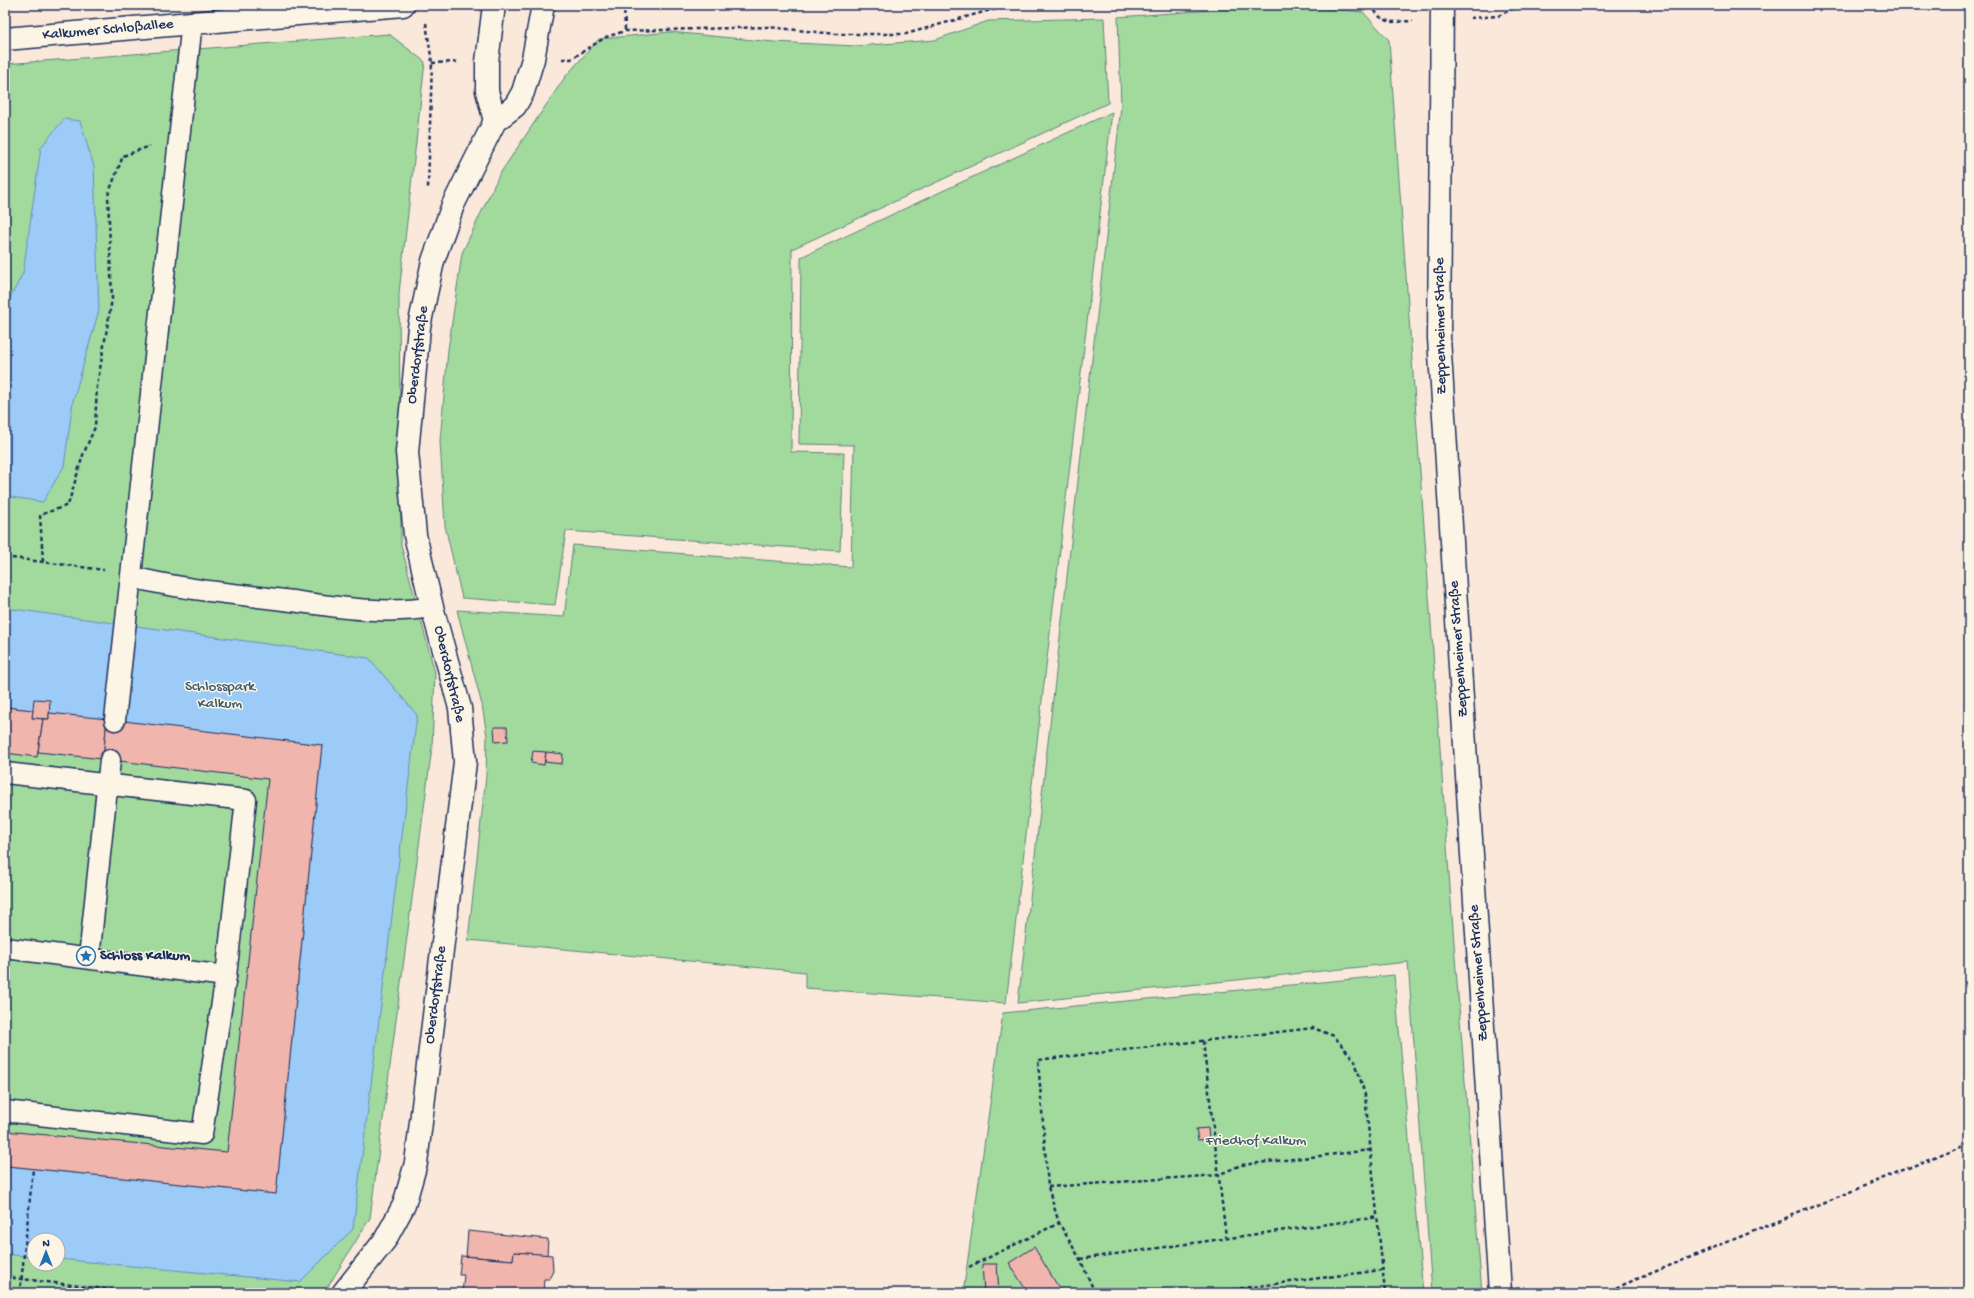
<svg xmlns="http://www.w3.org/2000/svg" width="1974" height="1298" viewBox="0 0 1974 1298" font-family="'Gochi Hand',sans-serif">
<rect width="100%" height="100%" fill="#fae8da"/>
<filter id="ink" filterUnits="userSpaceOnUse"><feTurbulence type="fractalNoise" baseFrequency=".025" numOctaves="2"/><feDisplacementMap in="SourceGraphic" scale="8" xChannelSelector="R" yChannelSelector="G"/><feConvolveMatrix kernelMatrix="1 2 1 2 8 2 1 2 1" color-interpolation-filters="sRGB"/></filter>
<g filter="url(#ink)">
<g fill="#a2d99d" stroke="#5e847e" fill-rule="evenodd">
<polygon points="1279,5 1363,12 1389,40 1455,957 1482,1293 1432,1293 1408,962 1018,1003 1121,107 1118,17"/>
<polygon points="1104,18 1108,103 792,249 791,452 844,453 840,551 566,531 555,605 462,598 445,526 440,441 448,350 462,253 499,175 565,77 599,39 670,32 774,42 856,46 935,40 988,21"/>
<path d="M389,34L425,62L399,293L401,545L435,673L432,747L370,1218L324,1293H5V64ZM34,1240H58V1264H34Z"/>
<polygon points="1112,112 1006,1003 805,988 805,972 468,940 486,776 487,736 482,705 457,610 564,617 573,545 851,567 854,445 799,444 801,257"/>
<polygon points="1394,975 1423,1293 963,1293 1003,1013"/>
</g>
<g fill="#9ccbf7" stroke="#688dba">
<polygon points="64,119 80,121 94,167 99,310 73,401 64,466 43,502 5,496 5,303 8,302 23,273 41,147"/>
<polygon points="5,608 369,658 417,715 353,1229 300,1282 58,1259 58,1240 34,1240 34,1257 5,1254 5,1186 8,1166 276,1194 322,745 49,713 50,700 33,710 5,707"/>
</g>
<g fill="#f0b5ad" stroke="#1b2f5e">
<polygon points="34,699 50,700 49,719 32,718"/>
<polygon points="5,707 33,710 32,718 43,719 37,757 5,753"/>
<polygon points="49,713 107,719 103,759 38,752 43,719 49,719"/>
<polygon points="107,719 322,745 276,1194 8,1166 5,1164 5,1131 227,1152 268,779 103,759"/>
<polygon points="494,727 507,727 508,741 495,742"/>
<polygon points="533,751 546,752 544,765 531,763"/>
<polygon points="546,752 563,754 562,764 545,762"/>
<polygon points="1208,1128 1209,1139 1198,1140 1196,1129"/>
<polygon points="468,1231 548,1239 547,1255 514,1252 513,1260 466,1256"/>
<polygon points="1034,1247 1062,1293 1028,1293 1009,1263"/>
<polygon points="514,1252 552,1255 553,1271 549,1279 544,1279 543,1293 462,1293 464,1275 459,1275 461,1256 513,1260"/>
<polygon points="982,1264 997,1264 999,1293 984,1293"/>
<polygon points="266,1290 300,1293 266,1293"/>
</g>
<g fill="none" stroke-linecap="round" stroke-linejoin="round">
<g stroke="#1b2f5e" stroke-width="23">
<g id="lane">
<path d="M132,577C179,589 227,593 276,599C327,605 381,616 432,607"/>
<polyline points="115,720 192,22"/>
<polyline points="5,773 246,800 226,976 202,1134 5,1111"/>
<polyline points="5,948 226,976"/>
<polyline points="89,958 110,760"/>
</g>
</g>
<g stroke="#1b2f5e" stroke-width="25">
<g id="street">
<polyline points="494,5 487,62 487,91 495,121"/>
<polyline points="1442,5 1439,338 1500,1293"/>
<polyline points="343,1293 385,1240 404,1205 416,1163 465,762 460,708 432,607 415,535 407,452 419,327 433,261 453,205 495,121 515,106 523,92 533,59 543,5"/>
</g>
</g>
<g stroke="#1b2f5e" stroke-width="25">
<polyline id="secondary" points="5,39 403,5"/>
</g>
<g stroke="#1b2f5e" stroke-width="2.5" stroke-dasharray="4 3" stroke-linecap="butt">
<polyline points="624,5 625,30"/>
<polyline points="1370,5 1380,17 1390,22 1413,21"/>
<polyline points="1470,18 1498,16 1520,5"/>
<polyline points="426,23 432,63 428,188"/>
<polyline points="562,59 571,59 606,37 625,31 768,27 836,34 906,34 987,11 1022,5"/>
<polyline points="432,63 459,62"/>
<polyline points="5,557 104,570"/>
<polyline points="43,561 40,515 68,505 83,455 95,427 97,386 112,299 108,195 123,156 150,146"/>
<polyline points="1203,1041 1226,1237"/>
<polyline points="1048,1187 1218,1175 1241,1165 1371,1150"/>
<polyline points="1080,1259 1378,1217"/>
<polyline points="969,1267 1059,1223"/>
<polyline points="5,1277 138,1293"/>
<polyline points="20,1293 33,1169"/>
<polyline points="1095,1293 1080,1259 1059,1223 1048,1187 1038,1060 1313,1028 1334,1036 1355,1061 1365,1095 1385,1293"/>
<polyline points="1205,1293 1382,1270"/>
<polyline points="1603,1293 1969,1143"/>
</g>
<use href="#lane" stroke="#fcf5e5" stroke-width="20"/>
<use href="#street" stroke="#fcf5e5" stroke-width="22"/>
<use href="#secondary" stroke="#fcf5e5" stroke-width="22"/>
</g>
</g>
<defs>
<g id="sight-ring" transform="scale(1)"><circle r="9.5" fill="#fcf5e5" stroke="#1f6fb2" stroke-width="1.5"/><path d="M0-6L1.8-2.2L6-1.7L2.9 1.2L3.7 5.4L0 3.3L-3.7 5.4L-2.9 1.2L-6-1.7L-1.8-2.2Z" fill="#1f6fb2"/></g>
</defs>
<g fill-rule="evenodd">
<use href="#sight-ring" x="86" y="956"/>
</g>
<g text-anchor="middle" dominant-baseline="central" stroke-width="3" stroke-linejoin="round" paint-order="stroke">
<g font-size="15" fill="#1b2f5e" stroke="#fcf5e5">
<text transform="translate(108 30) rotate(-5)">Kalkumer Schloßallee</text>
<text transform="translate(1441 326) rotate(-91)">Zeppenheimer Straße</text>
<text transform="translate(418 355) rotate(-83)">Oberdorfstraße</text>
<text transform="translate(1459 649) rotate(-94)">Zeppenheimer Straße</text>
<text transform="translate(449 674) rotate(77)">Oberdorfstraße</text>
<text transform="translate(1479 973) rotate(-94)">Zeppenheimer Straße</text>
<text transform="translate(436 995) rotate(-83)">Oberdorfstraße</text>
</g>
<g font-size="15" fill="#3d5a6e" stroke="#fcf5e5">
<text x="220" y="687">Schlosspark<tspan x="220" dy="17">Kalkum</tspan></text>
<text x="1256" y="1141">Friedhof Kalkum</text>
</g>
<g font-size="15" font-weight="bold" fill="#1b2f5e" stroke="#fcf5e5" text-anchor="start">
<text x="100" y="956">Schloss Kalkum</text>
</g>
</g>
<rect width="1974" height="1298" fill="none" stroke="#fcf5e5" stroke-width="20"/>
<rect x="10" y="10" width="1954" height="1278" fill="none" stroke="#1b2f5e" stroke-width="1.5" filter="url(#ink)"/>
<g transform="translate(46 1252)"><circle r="19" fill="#fcf5e5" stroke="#a2a6af"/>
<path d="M0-3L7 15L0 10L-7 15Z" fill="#1f6fb2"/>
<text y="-6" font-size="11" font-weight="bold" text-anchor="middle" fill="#1b2f5e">N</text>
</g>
</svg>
